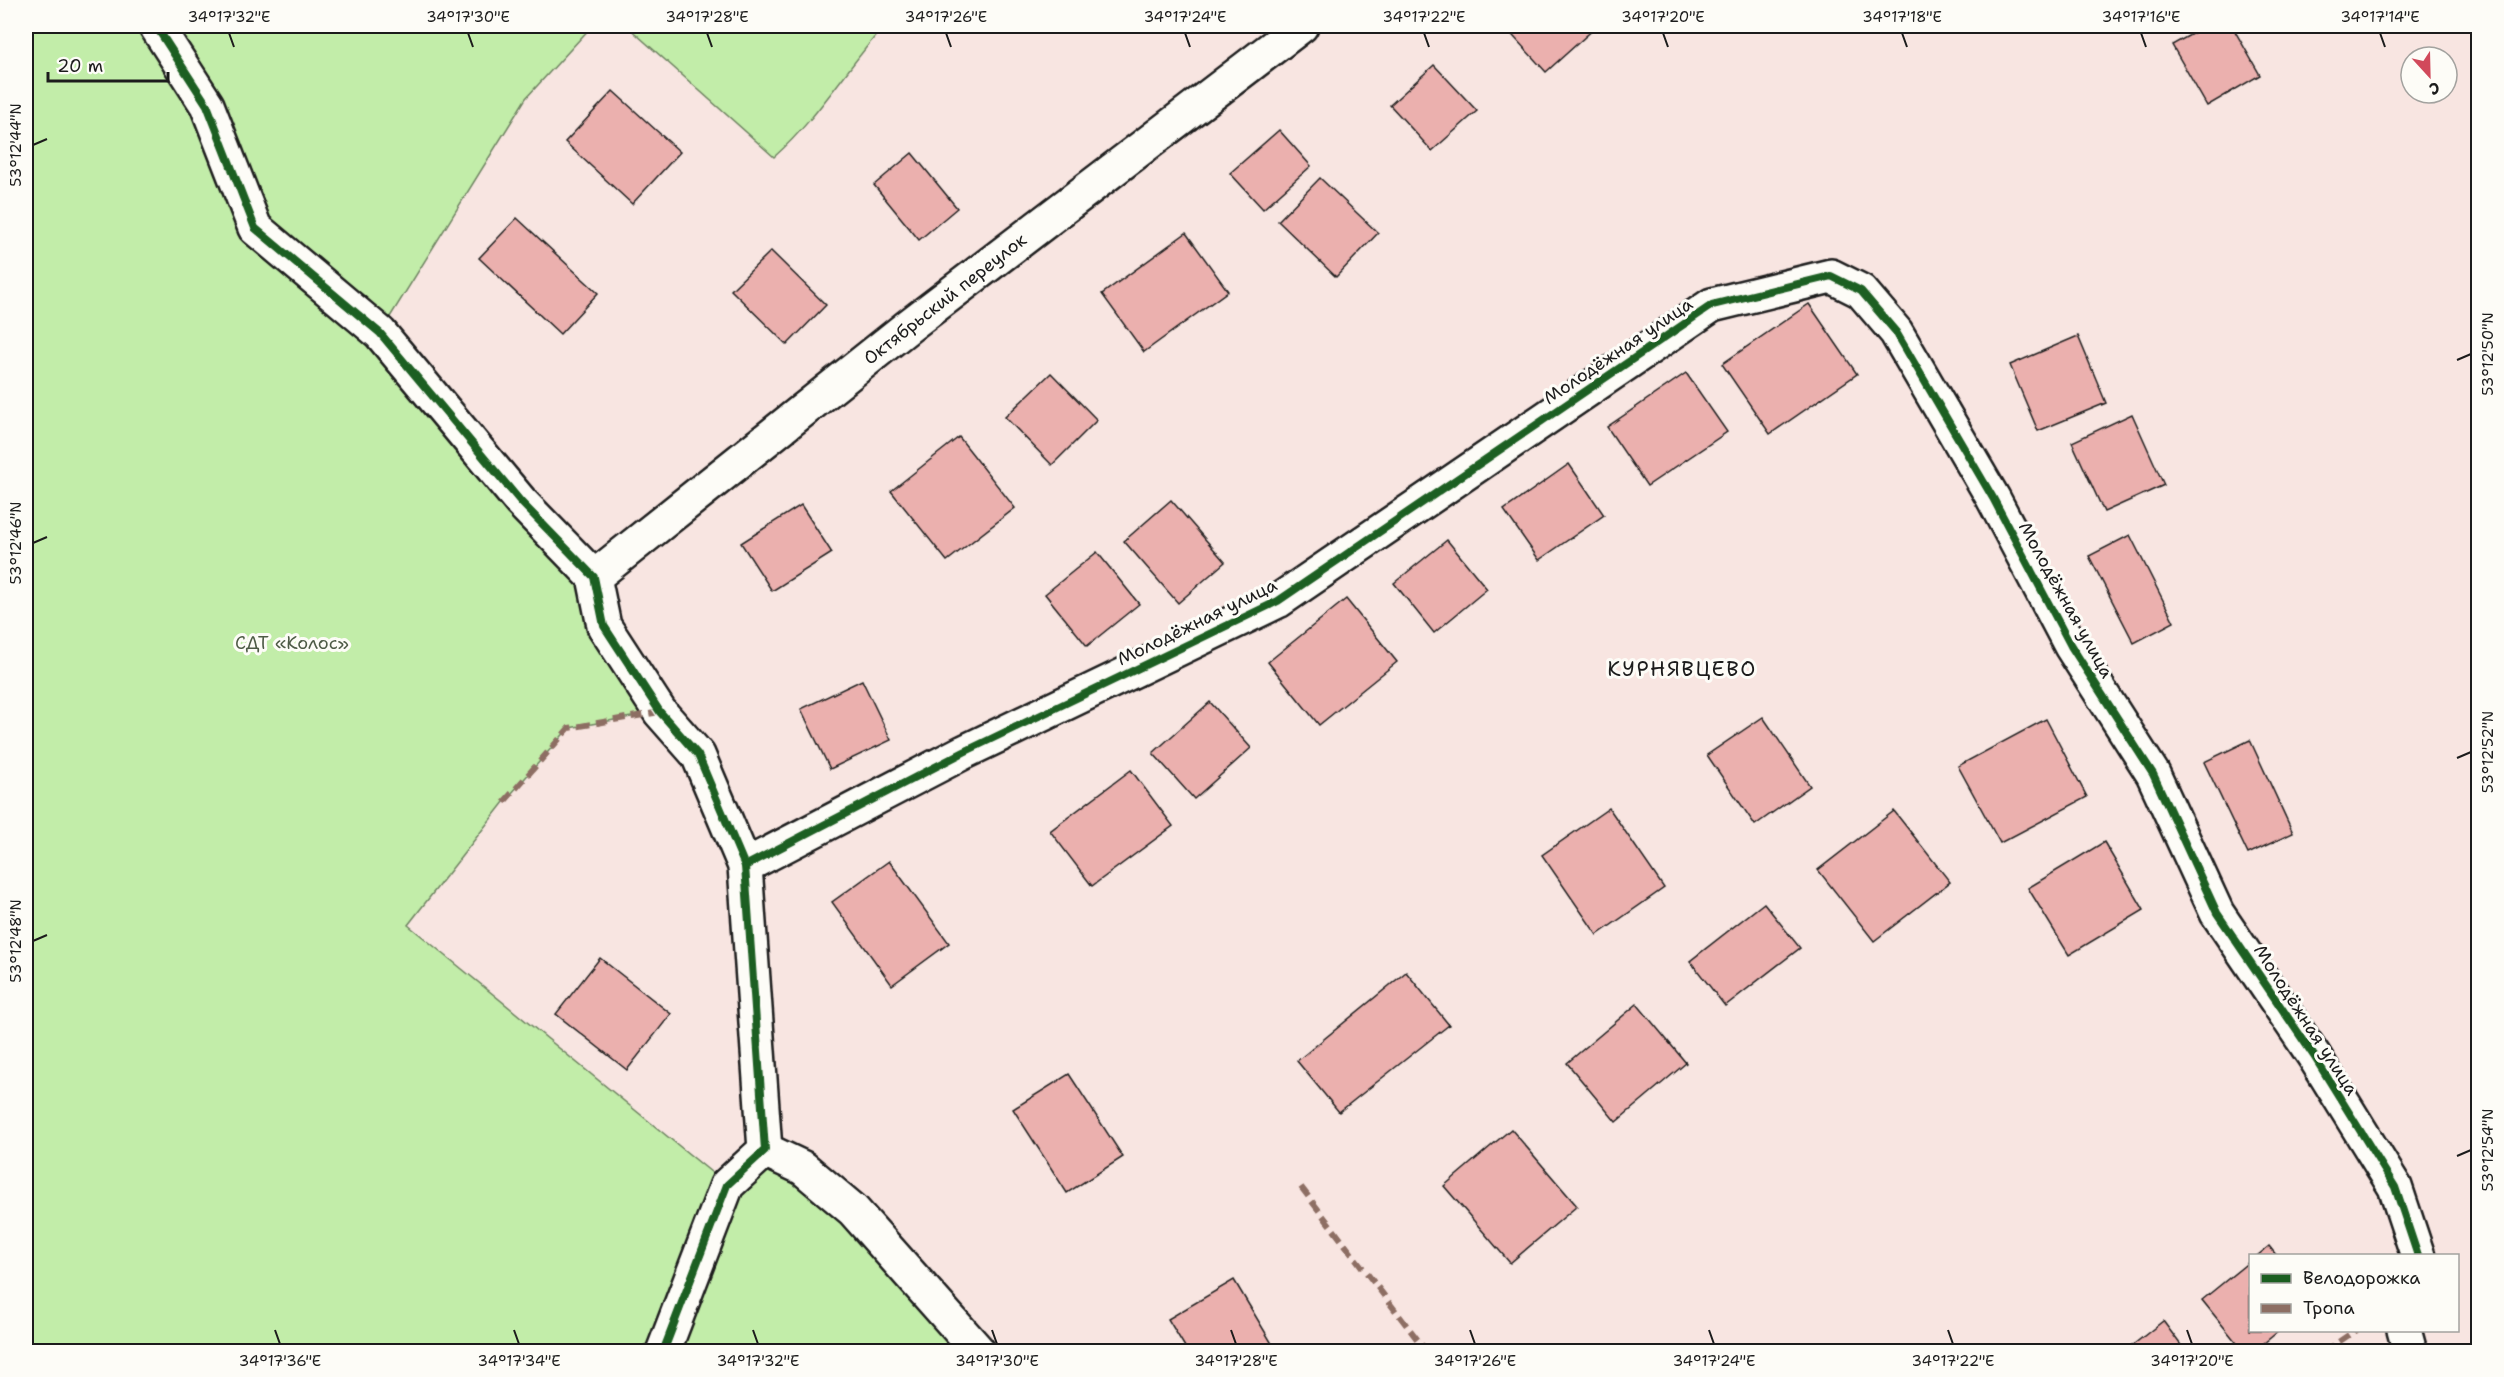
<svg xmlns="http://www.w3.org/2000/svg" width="2504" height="1377" viewBox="0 0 2504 1377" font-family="'Shantell Sans',sans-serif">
<rect width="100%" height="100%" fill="#f8e5e1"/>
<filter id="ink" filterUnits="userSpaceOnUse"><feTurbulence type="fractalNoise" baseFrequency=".0167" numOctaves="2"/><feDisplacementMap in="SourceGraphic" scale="12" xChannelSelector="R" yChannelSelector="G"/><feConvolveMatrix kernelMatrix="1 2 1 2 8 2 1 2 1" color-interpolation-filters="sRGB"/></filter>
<g filter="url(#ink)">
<g fill="#c2eda9" stroke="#6f8462" stroke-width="1.5">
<polygon points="26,26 592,26 526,98 380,333 594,577 660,712 569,728 504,802 408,925 727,1185 765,1150 803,1168 979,1351 26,1351"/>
<path d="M627,26H884C847,68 816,120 774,157Z"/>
</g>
<g fill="#ebb0ae" stroke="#1c1c1c" stroke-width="1.5">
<polygon points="1504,26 1597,26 1546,72"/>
<polygon points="2206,26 2232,26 2260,75 2207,106 2172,45"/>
<polygon points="1434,65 1477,111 1432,151 1390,105"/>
<polygon points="613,91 680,152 632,204 565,142"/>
<polygon points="1279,130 1311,166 1263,209 1230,173"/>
<polygon points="912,153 957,208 919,240 874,185"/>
<polygon points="1320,178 1378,233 1336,277 1278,221"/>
<polygon points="517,218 598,293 560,334 479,258"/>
<polygon points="1186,233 1228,291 1144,352 1102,294"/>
<polygon points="771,251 826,305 787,345 731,290"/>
<polygon points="1809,304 1857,374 1770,434 1722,364"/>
<polygon points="2078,336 2106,403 2038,431 2010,365"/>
<polygon points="1051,373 1097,420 1052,465 1005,417"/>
<polygon points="1686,373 1727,432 1647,486 1607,427"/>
<polygon points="2132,414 2164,485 2104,512 2072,442"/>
<polygon points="959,437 1015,508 947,561 891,491"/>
<polygon points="1569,464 1604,515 1539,560 1504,510"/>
<polygon points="1171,500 1225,562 1178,603 1124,541"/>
<polygon points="801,505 832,553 772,591 741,543"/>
<polygon points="2130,535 2174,622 2134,643 2089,556"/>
<polygon points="1447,540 1487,589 1434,633 1394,583"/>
<polygon points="1097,552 1139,604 1087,646 1045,594"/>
<polygon points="1346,599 1397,662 1319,725 1268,662"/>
<polygon points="862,680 891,740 830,769 801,709"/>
<polygon points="1210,702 1251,748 1194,799 1153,753"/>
<polygon points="1763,717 1810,786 1755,825 1707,755"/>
<polygon points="2046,719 2087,797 2000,843 1958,766"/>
<polygon points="2250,740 2293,833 2248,854 2204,762"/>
<polygon points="1131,770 1173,826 1092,886 1050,831"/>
<polygon points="1609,808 1664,888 1597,935 1542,855"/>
<polygon points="1894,811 1950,882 1874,941 1818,870"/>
<polygon points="2104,842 2144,910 2069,955 2028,888"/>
<polygon points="889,861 949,943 892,985 832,902"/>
<polygon points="1764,903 1800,948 1725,1006 1690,961"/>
<polygon points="600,958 671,1014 627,1070 556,1014"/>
<polygon points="1406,972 1449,1025 1339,1112 1297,1061"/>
<polygon points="1637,1004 1686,1063 1616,1122 1567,1063"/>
<polygon points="1069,1074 1123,1157 1067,1193 1013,1109"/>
<polygon points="1511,1129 1577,1206 1510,1263 1444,1186"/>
<polygon points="2269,1246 2277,1256 2257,1256"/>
<polygon points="2250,1261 2250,1330 2280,1330 2253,1352 2244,1352 2202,1300"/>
<polygon points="1234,1280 1277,1352 1188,1352 1168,1319"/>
<polygon points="2163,1321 2186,1352 2124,1352"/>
</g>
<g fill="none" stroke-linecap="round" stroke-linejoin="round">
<g stroke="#1c1c1c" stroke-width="38">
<g id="minor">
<polyline points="156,26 207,105 255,228 380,333 521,502 594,577 604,626 660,712 698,755 745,866 765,1150 727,1185 663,1352"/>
<polyline points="594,577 910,325 1301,26"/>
<polyline points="745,866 964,752 1278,601 1712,305 1831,276 1861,291 1896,332 1993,498 2071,646 2153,774 2217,913 2314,1056 2395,1187 2418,1256"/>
<polyline points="765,1150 803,1168 853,1210 979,1352"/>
<polyline points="2404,1330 2410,1352"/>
</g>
</g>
<use href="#minor" stroke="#fdfcf7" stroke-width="33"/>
<g stroke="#8d6e63" stroke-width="6" stroke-dasharray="12 6" stroke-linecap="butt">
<polyline points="504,802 569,728 660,712"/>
<polyline points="1301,1187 1427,1352"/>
<polyline points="2324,1352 2356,1330"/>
</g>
<g stroke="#fdfcf7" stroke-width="11">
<g id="cycleway">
<polyline points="156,26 207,105 255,228 380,333 521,502 594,577 604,626 660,712 698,755 745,866 765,1150 727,1185 663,1352"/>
<polyline points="745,866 964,752 1278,601 1712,305 1831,276 1861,291 1896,332 1993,498 2071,646 2153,774 2217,913 2314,1056 2395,1187 2418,1256"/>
</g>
</g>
<use href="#cycleway" stroke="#1b5e20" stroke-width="8"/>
</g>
</g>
<path fill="none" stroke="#1c1c1c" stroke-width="2" d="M229,33L234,47M468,33L473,47M707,33L712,47M946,33L951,47M1185,33L1190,47M1424,33L1429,47M1663,33L1668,47M1902,33L1907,47M2141,33L2146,47M2380,33L2385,47M33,145L47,139M2457,360L2471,354M33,543L47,537M2457,758L2471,752M33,941L47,935M2457,1156L2471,1150M275,1330L280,1344M514,1330L519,1344M753,1330L758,1344M992,1330L997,1344M1231,1330L1236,1344M1470,1330L1475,1344M1709,1330L1714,1344M1948,1330L1953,1344M2187,1330L2192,1344"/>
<g text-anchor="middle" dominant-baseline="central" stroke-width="6" stroke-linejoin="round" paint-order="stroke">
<g font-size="18" fill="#1c1c1c" stroke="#fdfcf7">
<text transform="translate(945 299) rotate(-38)">Октябрьский переулок</text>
<text transform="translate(1618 351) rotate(-34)">Молодёжная улица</text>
<text transform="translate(2066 600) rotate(61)">Молодёжная улица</text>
<text transform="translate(1197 622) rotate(-26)">Молодёжная улица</text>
<text transform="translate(2306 1020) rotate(57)">Молодёжная улица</text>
</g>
<g font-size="18" fill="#4e5b46" stroke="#fdfcf7">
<text x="292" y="643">СДТ «Колос»</text>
</g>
<g font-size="21" letter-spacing="1.5" fill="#1c1c1c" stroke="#fdfcf7">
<text x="1682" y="669">КУРНЯВЦЕВО</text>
</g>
</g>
<rect width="2504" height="1377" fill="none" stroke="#fdfcf7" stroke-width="66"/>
<rect x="2249" y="1254" width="210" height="78" fill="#fdfcf7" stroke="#a3a29f" stroke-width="1.5"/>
<rect x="2261" y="1274" width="30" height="9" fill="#1b5e20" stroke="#a3a29f" stroke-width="1.5"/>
<text x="2303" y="1284" font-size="18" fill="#1c1c1c">Велодорожка</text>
<rect x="2261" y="1304" width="30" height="9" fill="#8d6e63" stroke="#a3a29f" stroke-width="1.5"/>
<text x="2303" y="1314" font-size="18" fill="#1c1c1c">Тропа</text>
<g transform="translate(2429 75) rotate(158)"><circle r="28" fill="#fdfcf7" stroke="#a3a29f" stroke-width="1.5"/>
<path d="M0-4.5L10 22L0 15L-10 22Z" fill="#d1495b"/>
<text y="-9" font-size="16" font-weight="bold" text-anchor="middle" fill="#1c1c1c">С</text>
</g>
<path d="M48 72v9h120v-9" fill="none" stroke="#1c1c1c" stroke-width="3"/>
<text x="57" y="72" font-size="18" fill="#1c1c1c" stroke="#fdfcf7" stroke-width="4.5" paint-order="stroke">20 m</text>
<rect x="33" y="33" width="2438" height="1311" fill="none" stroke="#1c1c1c" stroke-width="2"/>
<g font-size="15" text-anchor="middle" fill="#1c1c1c">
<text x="229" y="22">34°17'32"E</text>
<text x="468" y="22">34°17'30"E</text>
<text x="707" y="22">34°17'28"E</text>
<text x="946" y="22">34°17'26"E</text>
<text x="1185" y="22">34°17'24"E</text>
<text x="1424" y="22">34°17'22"E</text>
<text x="1663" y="22">34°17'20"E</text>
<text x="1902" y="22">34°17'18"E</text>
<text x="2141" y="22">34°17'16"E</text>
<text x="2380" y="22">34°17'14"E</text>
<text transform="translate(16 145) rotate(-90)" y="5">53°12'44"N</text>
<text transform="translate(2488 354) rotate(-90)" y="5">53°12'50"N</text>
<text transform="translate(16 543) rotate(-90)" y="5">53°12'46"N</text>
<text transform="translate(2488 752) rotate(-90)" y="5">53°12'52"N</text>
<text transform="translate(16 941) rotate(-90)" y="5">53°12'48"N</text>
<text transform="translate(2488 1150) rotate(-90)" y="5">53°12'54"N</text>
<text x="280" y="1366">34°17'36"E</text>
<text x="519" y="1366">34°17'34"E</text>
<text x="758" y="1366">34°17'32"E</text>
<text x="997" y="1366">34°17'30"E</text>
<text x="1236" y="1366">34°17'28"E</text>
<text x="1475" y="1366">34°17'26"E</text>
<text x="1714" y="1366">34°17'24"E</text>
<text x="1953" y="1366">34°17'22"E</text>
<text x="2192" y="1366">34°17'20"E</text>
</g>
</svg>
